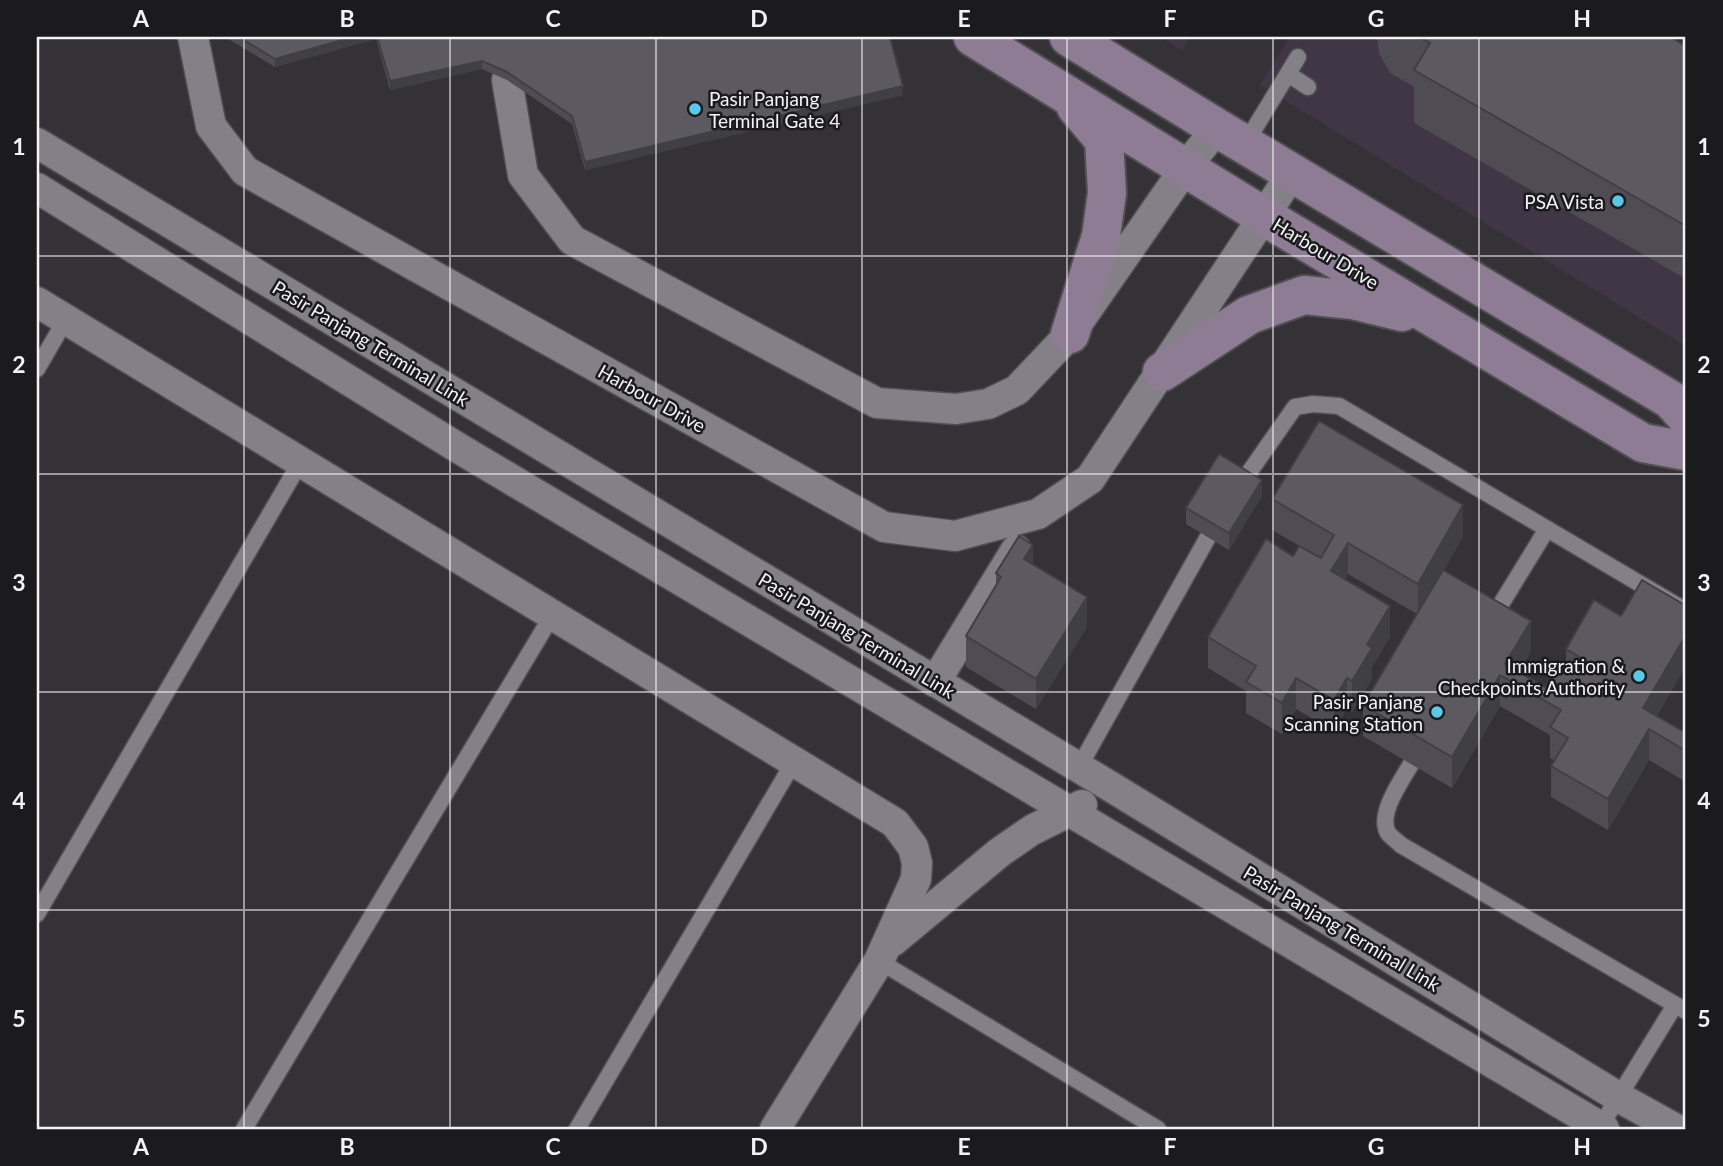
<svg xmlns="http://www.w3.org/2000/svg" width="1723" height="1166" viewBox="0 0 1723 1166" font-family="Lato,sans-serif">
<rect width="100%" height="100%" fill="#343237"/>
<g fill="#403646">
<polygon points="1160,37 1190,37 1182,50"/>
<polygon points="1290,37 1663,37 1686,51 1686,346 1260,85"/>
</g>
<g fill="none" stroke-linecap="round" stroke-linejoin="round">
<g stroke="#504e53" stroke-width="19">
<g id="lane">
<polyline points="1288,74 1308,87"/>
<polyline points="1245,144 1298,57"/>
<polyline points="37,369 66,319"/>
<polyline points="1241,484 1295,407 1313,404 1339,406 1686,611"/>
<polyline points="1490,622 1547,529"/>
<path d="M1411,764C1402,780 1377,814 1388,833C1391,837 1397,841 1401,845L1686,1011"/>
<polyline points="1078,769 1208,537"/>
<polyline points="37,914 301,461"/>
<polyline points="879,961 1158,1129"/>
<polyline points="1600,1127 1675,1005"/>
<polyline points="244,1129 553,614"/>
<polyline points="577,1129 795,760"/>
</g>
</g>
<g stroke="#504e53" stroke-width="33">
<g id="street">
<polyline points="193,37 211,126 245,171 884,527 955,536 1038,514 1090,479 1293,172"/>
<polyline points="507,80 523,175 572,240 877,403 956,409 988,404 1017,390 1070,334 1186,167 1217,128"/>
<polyline points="37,143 1113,788 1620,1098 1676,1129"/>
<polyline points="37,188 460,449 1604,1129"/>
<polyline points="37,302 895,823 913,847 917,863 916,879 879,961 775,1129"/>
<polyline points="935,682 1016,550"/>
<polyline points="893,941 1000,852 1032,830 1082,805"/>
</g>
</g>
<g stroke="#504e53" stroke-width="42">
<g id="secondary">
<polyline points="973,37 1265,217 1643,443 1686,451"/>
<polyline points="1069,37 1217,128 1671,400 1686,417"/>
<polyline points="1070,334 1101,236 1107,193 1104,140 1076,107"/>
<polyline points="1162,372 1249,315 1304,295 1353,300 1402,312"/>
</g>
</g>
<use href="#lane" stroke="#838187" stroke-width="16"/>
<use href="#street" stroke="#838187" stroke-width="30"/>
<use href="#secondary" stroke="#8e7c94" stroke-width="38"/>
</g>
<g fill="#4f4d53">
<polygon points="225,37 890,37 903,95 585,170 572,124 507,80 482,69 390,90 376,39 275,67"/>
<polygon points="1377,37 1670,37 1686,46 1686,279 1414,123 1414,87 1390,73 1379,53"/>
<polygon points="1262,496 1229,550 1186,524 1186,508"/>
<polygon points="1272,499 1463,536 1444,570 1531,651 1519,672 1545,687 1566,665 1566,649 1621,616 1683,604 1686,599 1686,665 1657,716 1686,733 1686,782 1649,760 1608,830 1551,797 1551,766 1555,761 1550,758 1550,735 1500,706 1452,788 1363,736 1363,705 1417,614 1348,574 1345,579 1390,637 1372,667 1372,679 1352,712 1347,708 1334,731 1296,709 1282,734 1246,713 1246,691 1208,668 1208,637 1313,554 1272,530"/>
<polygon points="1033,564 1087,627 1036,709 966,667 966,636 996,586 996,573"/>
</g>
<g fill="#403f43">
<polygon points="353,37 376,37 376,39 275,67 275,59"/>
<polygon points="482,61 482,69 390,90 390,81"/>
<polygon points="903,86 903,95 585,170 585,162"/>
<polygon points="1262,480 1262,496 1229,550 1229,533"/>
<polygon points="1463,505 1463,536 1418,615 1418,584"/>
<polygon points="1348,543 1348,574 1331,602 1331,571"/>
<polygon points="1033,545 1033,575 1024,559"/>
<polygon points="1087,597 1087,627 1036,709 1036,679"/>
<polygon points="1390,606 1390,637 1372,667 1372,679 1352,712 1352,681 1367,645"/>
<polygon points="1531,621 1531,651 1513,682 1505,664"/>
<polygon points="1686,635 1686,665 1649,730 1649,760 1608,830 1608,799 1643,708"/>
<polygon points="1500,675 1500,706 1452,788 1452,757"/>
<polygon points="1296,678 1296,709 1282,734 1282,703"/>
<polygon points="1347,678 1347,708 1334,731 1334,700"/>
</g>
<g fill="#5c5a60" stroke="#403f43" stroke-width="2">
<polygon points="239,37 353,37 275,59"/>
<polygon points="377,37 890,37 903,86 585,162 572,116 507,72 482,61 390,81"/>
<polygon points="1419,37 1670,37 1686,46 1686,226 1414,70 1430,43"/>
<polygon points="1319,421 1463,505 1418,584 1348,543 1331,571 1390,606 1367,645 1372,648 1352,681 1347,678 1334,700 1296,678 1282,703 1246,682 1256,666 1208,637 1266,539 1293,556 1299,546 1321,558 1334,535 1272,499"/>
<polygon points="1219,454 1262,480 1229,533 1186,508"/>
<polygon points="1019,536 1033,545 1024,559 1087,597 1036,679 966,636 1001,577 996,573"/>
<polygon points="1443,570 1531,621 1505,664 1545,687 1560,661 1581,673 1588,662 1566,649 1594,600 1621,616 1642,580 1683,604 1686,599 1686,635 1643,708 1686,733 1686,751 1649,729 1608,799 1551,766 1568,738 1550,727 1561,710 1500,675 1452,757 1363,705"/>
</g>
<path fill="none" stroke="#f3f2f6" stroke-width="2" stroke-opacity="0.55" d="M244,37V1129M450,37V1129M656,37V1129M862,37V1129M1067,37V1129M1273,37V1129M1479,37V1129M37,256H1686M37,474H1686M37,692H1686M37,910H1686"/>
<g fill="#5ac8e6" stroke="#1b1a1d" stroke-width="2.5">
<circle cx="695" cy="109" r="7"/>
<circle cx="1618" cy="201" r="7"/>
<circle cx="1639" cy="676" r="7"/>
<circle cx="1437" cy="712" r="7"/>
</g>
<g text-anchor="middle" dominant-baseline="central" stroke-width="5" stroke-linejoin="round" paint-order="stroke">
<g font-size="19" fill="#f3f2f6" stroke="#1b1a1d" text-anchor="end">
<text x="709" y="98" text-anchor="start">Pasir Panjang<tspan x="709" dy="22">Terminal Gate 4</tspan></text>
<text x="1604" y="201">PSA Vista</text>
<text x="1625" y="665">Immigration &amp;<tspan x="1625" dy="22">Checkpoints Authority</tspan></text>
<text x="1423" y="701">Pasir Panjang<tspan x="1423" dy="22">Scanning Station</tspan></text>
</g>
<g font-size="19" fill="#f3f2f6" stroke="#1b1a1d">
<text transform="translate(1326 253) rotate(31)">Harbour Drive</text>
<text transform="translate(371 343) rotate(31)">Pasir Panjang Terminal Link</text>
<text transform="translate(652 398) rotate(29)">Harbour Drive</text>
<text transform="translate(857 635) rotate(31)">Pasir Panjang Terminal Link</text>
<text transform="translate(1342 928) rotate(31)">Pasir Panjang Terminal Link</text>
</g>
</g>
<rect width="1723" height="1166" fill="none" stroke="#1b1a1d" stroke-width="77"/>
<rect x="38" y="38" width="1646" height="1090" fill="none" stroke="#f3f2f6" stroke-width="2.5"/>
<g font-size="23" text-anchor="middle" font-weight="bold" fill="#f3f2f6">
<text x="141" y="27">A</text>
<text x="347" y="27">B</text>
<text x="553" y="27">C</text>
<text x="759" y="27">D</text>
<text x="964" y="27">E</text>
<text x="1170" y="27">F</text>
<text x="1376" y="27">G</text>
<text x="1582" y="27">H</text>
<text x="19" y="155">1</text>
<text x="1704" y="155">1</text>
<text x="19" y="373">2</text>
<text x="1704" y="373">2</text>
<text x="19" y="591">3</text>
<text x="1704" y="591">3</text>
<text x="19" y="809">4</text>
<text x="1704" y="809">4</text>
<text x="19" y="1027">5</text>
<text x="1704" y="1027">5</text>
<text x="141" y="1155">A</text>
<text x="347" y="1155">B</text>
<text x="553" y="1155">C</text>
<text x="759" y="1155">D</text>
<text x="964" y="1155">E</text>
<text x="1170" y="1155">F</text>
<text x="1376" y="1155">G</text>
<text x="1582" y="1155">H</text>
</g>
</svg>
